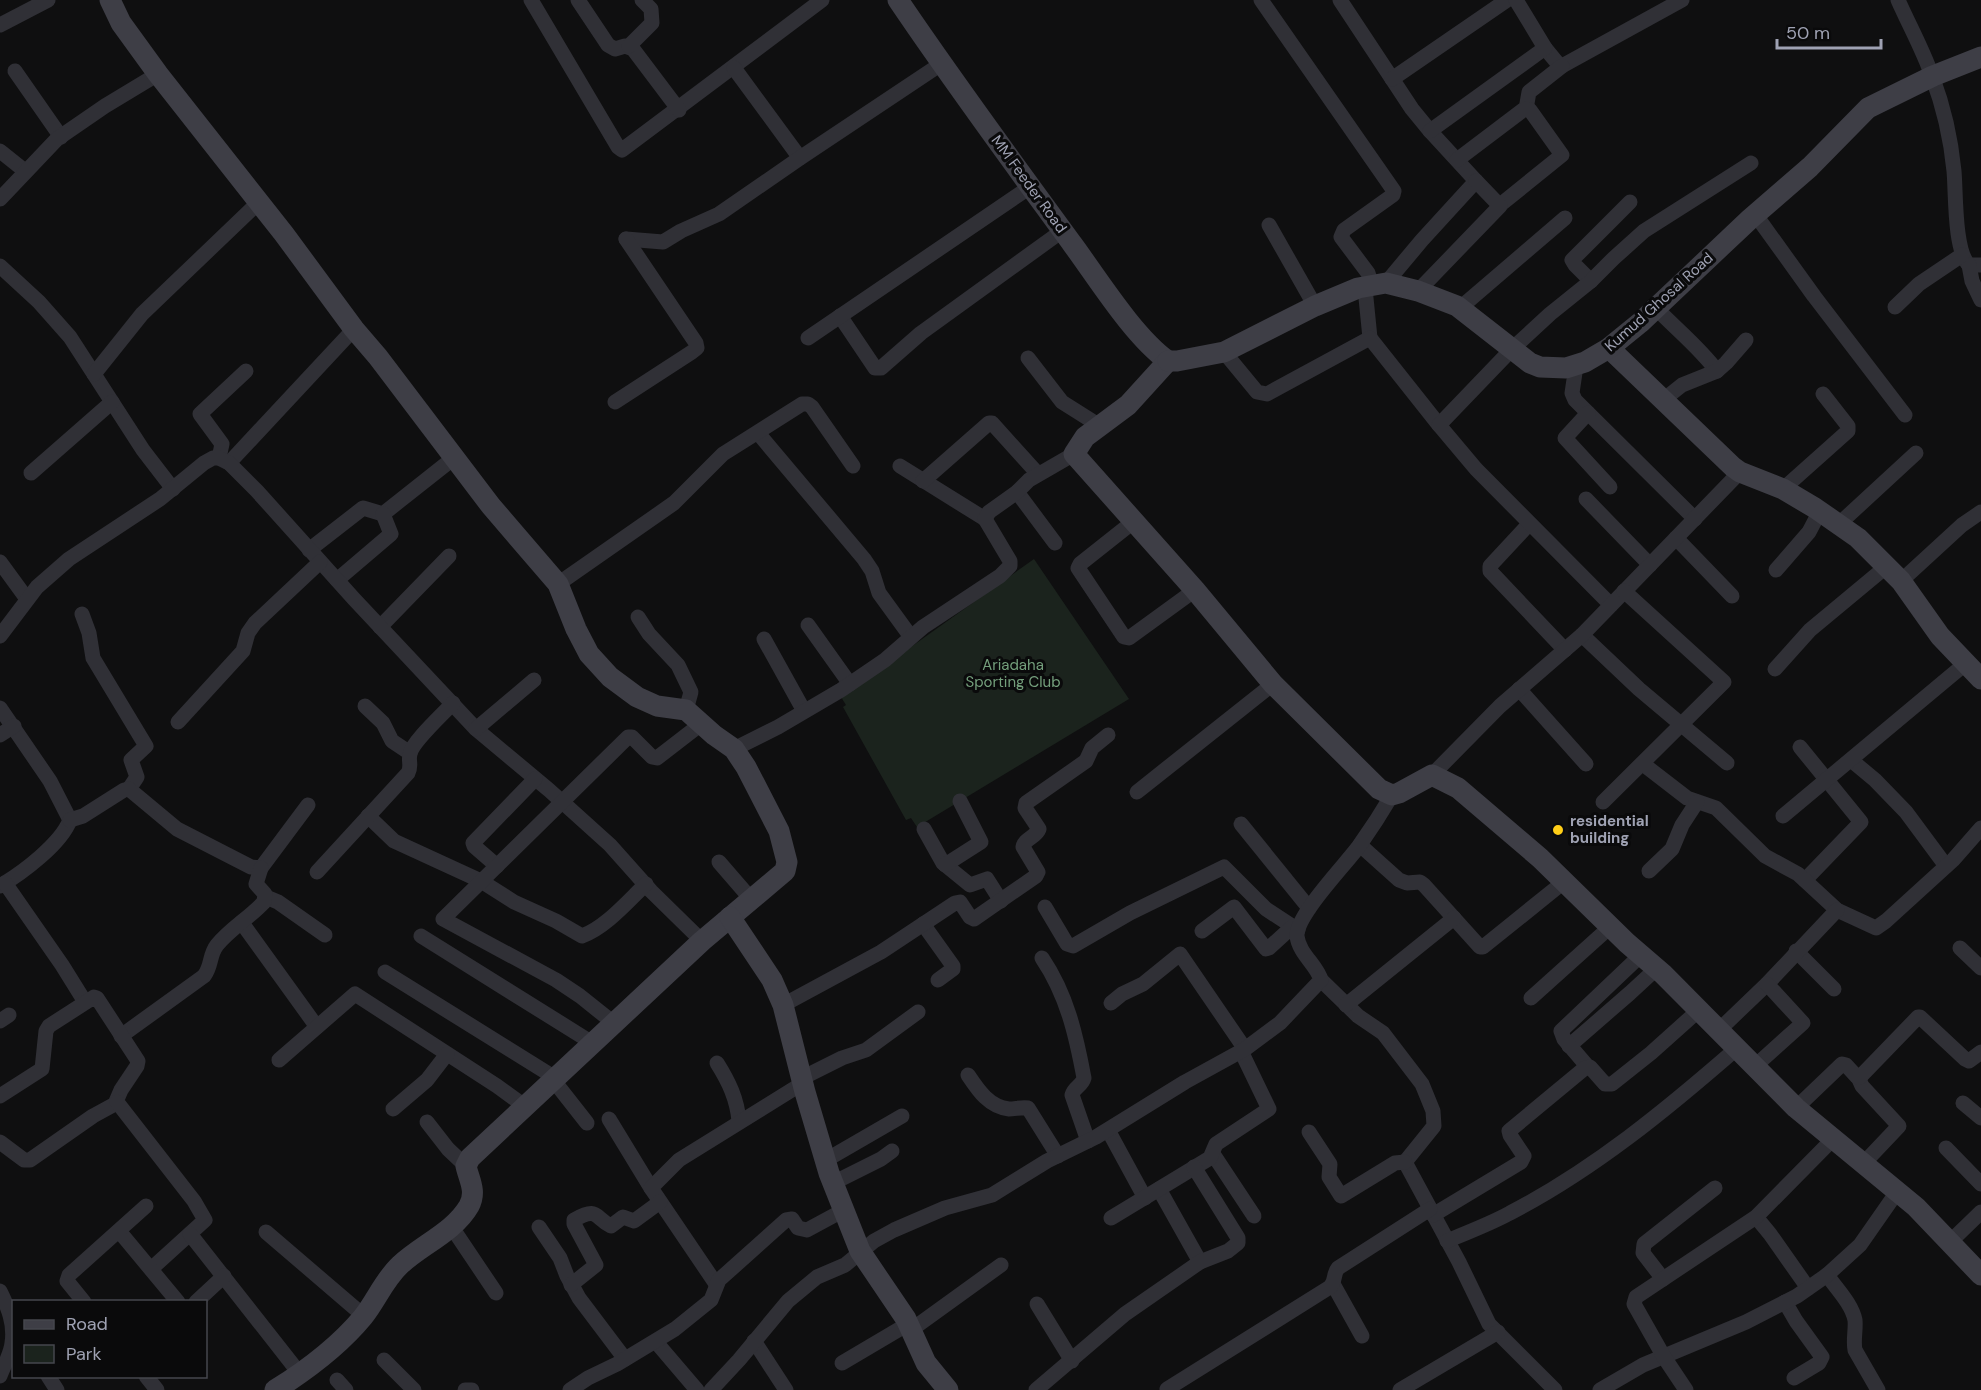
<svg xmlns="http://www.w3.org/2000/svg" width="1981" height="1390" viewBox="0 0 1981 1390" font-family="'DM Sans',sans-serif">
<rect width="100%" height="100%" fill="#0f0f10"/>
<polygon fill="#1b231d" points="1034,559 1129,699 917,827 911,818 906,820 843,707 846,705 841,697"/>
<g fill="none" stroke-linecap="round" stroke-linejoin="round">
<g stroke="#303036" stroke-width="15">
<polyline points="531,0 618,147 622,150 822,0"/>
<polyline points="578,0 608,45 615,49 625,46 633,49 679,110"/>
<polyline points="1261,0 1394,191 1393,195 1344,230 1341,237 1368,273 1372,285 1365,288 1370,338"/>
<polyline points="1340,0 1412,109 1430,131 1476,181 1422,240 1386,283"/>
<path d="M1898,0C1909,25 1923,50 1932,76C1943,105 1951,140 1954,171C1956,192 1954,251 1969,265H1981"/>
<polyline points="0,25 48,0"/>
<polyline points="629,46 652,23 651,9 642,0"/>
<polyline points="1545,48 1559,65 1562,66 1682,0"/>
<polyline points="734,68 800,158"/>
<polyline points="15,71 61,137"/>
<polyline points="1392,79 1507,0"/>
<polyline points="1526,109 1529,92 1562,66"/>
<polyline points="1430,131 1545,48 1516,0"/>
<polyline points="0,151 25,171"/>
<polyline points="1457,160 1523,110 1526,109 1530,110 1562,155 1500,205"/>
<polyline points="0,199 57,139 105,106 158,74"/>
<polyline points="1755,214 1814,296 1905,415"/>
<polyline points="1269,225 1315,306"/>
<polyline points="626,239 663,242 681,231 719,214 800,158 941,64"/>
<polyline points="1969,265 1972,281 1981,300"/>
<polyline points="0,266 39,302 70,337 143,450 173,489"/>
<polyline points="1591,281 1575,265 1572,260 1630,202"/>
<polyline points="1418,291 1500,206 1476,181"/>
<polyline points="1895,307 1919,284 1962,255"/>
<polyline points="1460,308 1565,218"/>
<path d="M1656,308C1676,329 1699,347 1717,371"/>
<polyline points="840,316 875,368 881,368 921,333 1062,231"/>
<polyline points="808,338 1030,187"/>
<polyline points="1224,352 1257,392 1267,394 1370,338 1439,425"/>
<polyline points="1028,358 1062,402 1100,426"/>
<polyline points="1576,366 1572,393 1575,400 1695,519"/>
<polyline points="94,374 142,314 259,202"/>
<polyline points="1662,401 1682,385 1717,371 1726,363 1746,340"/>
<polyline points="615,402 692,352 697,348 696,343 626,239"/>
<polyline points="1588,413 1565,438 1610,487"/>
<polyline points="758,433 864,559 872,571 879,593 911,637"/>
<polyline points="219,458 222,444 200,414 246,371"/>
<polyline points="229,463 354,329"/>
<polyline points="900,466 985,519"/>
<polyline points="31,473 112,402"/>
<polyline points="923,481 989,423 992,423 1038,474"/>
<polyline points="1783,489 1848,431 1848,426 1823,394"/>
<polyline points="1017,492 1055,543"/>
<polyline points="1586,499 1650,565"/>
<polyline points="1133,522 1080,564 1078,568 1124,637 1129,638 1195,590"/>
<polyline points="1529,524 1490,566 1490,571 1565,650"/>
<polyline points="1839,524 1916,453"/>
<polyline points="1676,538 1732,596"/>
<polyline points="309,550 363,508 383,514 455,457"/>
<polyline points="0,562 27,599"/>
<polyline points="1776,570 1809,532 1820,511"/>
<polyline points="337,580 391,534 383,514"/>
<polyline points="1901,581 1962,525 1981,512"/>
<polyline points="558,584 674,503 723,454 802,404 808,404 812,407 853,466"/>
<polyline points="1611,605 1476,469 1439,425 1512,349 1550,314 1591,281 1614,258 1644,231 1751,163"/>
<polyline points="82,614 89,633 93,658 146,746 131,760 137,777 129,789"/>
<polyline points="638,617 649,634 678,665 691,692 686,710"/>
<polyline points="808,625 850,684"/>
<polyline points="380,627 449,556"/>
<polyline points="1582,635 1639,689 1727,763"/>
<polyline points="0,636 37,587 69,559 160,499 204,463 213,458 219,458 229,463 257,491 354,599 476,729 549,790 610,845 651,891 702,941"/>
<polyline points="764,639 804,711"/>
<polyline points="1775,669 1810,630 1887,566"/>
<polyline points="1519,689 1586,764"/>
<polyline points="365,706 383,723 392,741 410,753"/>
<path d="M0,708L50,781L70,820C61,844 22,873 0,886"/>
<polyline points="178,722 243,651 248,633 255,623 320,562"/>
<polyline points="476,729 534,680"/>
<polyline points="0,735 14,726"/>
<polyline points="1800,747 1861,822 1805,880"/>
<polyline points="734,749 778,727 841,690 885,660 923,627 1000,576 1010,566 1010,561 985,519 989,512 1017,492 1029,480 1074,454"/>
<polyline points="1851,760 1875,780 1906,812 1946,866"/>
<polyline points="1643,764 1687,798 1716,808 1765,856 1798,874 1837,910 1876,928 1886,921 1953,860 1981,828"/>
<polyline points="1432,775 1500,706 1582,635 1740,472"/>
<polyline points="1137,792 1273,684"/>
<polyline points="1603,802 1724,682 1624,591"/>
<path d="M368,816L394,841L481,881L514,902L556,921L582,936C606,927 627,902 646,884"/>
<polyline points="1783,816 1965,664"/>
<polyline points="70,820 83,816 124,790 129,789 177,829 251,867 261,868 308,805"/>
<polyline points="1241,824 1309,908"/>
<polyline points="924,829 943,863 970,885 987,879 1001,901"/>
<polyline points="1360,845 1399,880 1407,883 1420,882 1424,885 1480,947 1483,947 1565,881"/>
<polyline points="719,862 751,899"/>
<polyline points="945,865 981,842 960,801"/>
<polyline points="497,866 474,846 473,843 535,779"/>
<polyline points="1649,871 1672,849 1682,825 1697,802"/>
<path d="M317,872L408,773C412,766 408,761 410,754C412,742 443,714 453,703"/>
<polyline points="5,883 62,965 85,1002"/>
<polyline points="266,897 278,902 325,935"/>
<polyline points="1045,907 1067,944 1073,946 1130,913 1224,867 1266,909 1298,930"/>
<polyline points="242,923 317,1027"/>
<polyline points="923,924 953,966 953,969 938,980"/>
<polyline points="1202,931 1234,907 1266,949 1269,948 1292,927"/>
<polyline points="421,936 594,1044"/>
<polyline points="1960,948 1981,968"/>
<polyline points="1796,951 1834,989"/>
<path d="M1042,958C1067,995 1076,1035 1084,1078C1082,1086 1074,1087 1072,1095L1088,1141"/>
<polyline points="385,972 557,1079"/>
<polyline points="1321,980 1358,1016 1383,1033 1422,1084 1433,1111 1434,1126 1405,1162 1459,1262 1489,1324 1555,1390"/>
<polyline points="1531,998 1610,927"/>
<polyline points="1111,1003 1122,994 1143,984 1180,954 1245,1049"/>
<path d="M783,1005L881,952L955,903L960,902L970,917L974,919L1036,876L1038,872L1023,847C1024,839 1036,837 1039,829L1025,808L1026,803L1086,761L1092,748L1108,735"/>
<polyline points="1346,1005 1454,918"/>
<polyline points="0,1021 9,1015"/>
<polyline points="615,1024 580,996 556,980 443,919 628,737 632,737 652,757 657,758 701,724"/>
<polyline points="1719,1030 1767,984 1837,910"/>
<path d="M121,1036L204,976C212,966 209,955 217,945C230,929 249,918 264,902L265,894L256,884L261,868"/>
<polyline points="1569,1046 1630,993 1656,969"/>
<polyline points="279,1060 355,994 497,1086 526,1107"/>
<path d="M717,1063C729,1082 737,1099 739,1121"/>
<polyline points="1588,1067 1564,1039 1561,1031 1641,955"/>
<polyline points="1754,1067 1803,1023 1767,984"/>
<path d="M968,1075C978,1090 989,1107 1009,1109C1015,1109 1022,1107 1028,1108L1058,1156"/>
<polyline points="1858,1077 1862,1086 1899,1126 1863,1164"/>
<polyline points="802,1078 842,1058 866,1050 918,1012"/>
<polyline points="554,1081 587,1123"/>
<polyline points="0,1096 42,1069 46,1031 49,1026 94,997 97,998 138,1061 137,1066 121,1090 115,1104 93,1116 30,1160 24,1160 0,1142"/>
<polyline points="117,1102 194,1201 205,1220 151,1269"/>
<polyline points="1963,1103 1981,1118"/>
<polyline points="1796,1108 1842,1064 1846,1065 1857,1077 1860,1077 1918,1017 1920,1017 1965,1059 1969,1061 1981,1052"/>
<polyline points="393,1109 427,1080 447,1054"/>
<polyline points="609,1119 651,1188"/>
<polyline points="427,1122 448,1149 466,1166"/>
<polyline points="1108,1130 1145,1198"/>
<polyline points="1309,1132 1330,1164 1329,1177 1341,1196 1395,1163 1405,1162"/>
<polyline points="1946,1148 1981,1184"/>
<polyline points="1213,1154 1254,1216"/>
<polyline points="826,1160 902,1116"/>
<polyline points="833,1183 881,1159 892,1151"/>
<polyline points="1159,1189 1200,1262"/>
<polyline points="1433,1215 1521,1162 1524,1156 1510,1135 1509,1131 1585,1068 1590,1067 1605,1084 1612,1084 1651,1053 1699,1010"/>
<polyline points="1756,1217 1770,1234 1808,1288"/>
<polyline points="1111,1218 1210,1158 1216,1144 1269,1109 1241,1051"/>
<polyline points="451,1226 496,1293"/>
<polyline points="539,1227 560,1258 567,1276 579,1298 625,1359"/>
<polyline points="119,1231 178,1302"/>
<polyline points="266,1232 364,1316"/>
<polyline points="190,1234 300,1374"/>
<path d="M1447,1241C1468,1232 1490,1224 1510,1213C1593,1170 1666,1110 1736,1049"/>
<polyline points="1949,1243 1981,1212"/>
<path d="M1827,1275C1836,1288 1852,1304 1855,1320C1856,1330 1853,1340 1855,1350L1878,1390"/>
<polyline points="1663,1279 1643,1253 1644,1244 1715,1188"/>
<polyline points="716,1284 651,1188 679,1160 803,1083"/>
<polyline points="1333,1284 1362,1336"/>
<path d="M571,1285L596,1265L574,1224V1220C599,1206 594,1218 611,1226L623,1217L634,1221L660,1202"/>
<path d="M0,1291C8,1307 15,1324 12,1343C11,1354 4,1365 0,1376"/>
<polyline points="84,1302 67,1281 69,1275 146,1206"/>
<polyline points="196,1302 224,1276"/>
<polyline points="1785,1302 1796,1321 1822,1357 1819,1363 1794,1378"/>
<polyline points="1037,1304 1072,1361"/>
<polyline points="911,1330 1001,1265"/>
<polyline points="754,1341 786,1390"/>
<polyline points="656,1342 697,1390"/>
<polyline points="384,1360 414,1390"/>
<polyline points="842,1363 908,1324"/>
<polyline points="48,1376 57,1390"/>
<polyline points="146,1376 157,1390"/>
<polyline points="337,1380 346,1390"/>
<path d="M1167,1389L1330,1287C1336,1281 1333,1274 1338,1268L1430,1209"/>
<polyline points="465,1390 472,1390"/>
<polyline points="570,1390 588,1378 617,1364 675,1329 711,1300 719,1280 786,1220 792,1219 798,1228 807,1230 844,1210"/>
<path d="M711,1390L739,1360L788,1301L817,1277L845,1265L874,1241L894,1230L945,1208L992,1195L1047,1161L1096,1137L1185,1082L1245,1049L1280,1023L1321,980C1317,965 1299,954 1297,936C1296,915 1346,864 1359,846C1371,829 1382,812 1392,795"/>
<polyline points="1036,1390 1125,1314 1200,1262 1228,1251 1238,1243 1238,1238 1194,1167"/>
<polyline points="1400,1390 1498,1332"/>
<polyline points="1600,1390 1643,1365 1746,1322 1797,1296 1827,1275 1860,1245 1897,1192"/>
<polyline points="1686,1390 1664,1357 1634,1304 1636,1297 1756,1217 1833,1139"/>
</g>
<g stroke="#3e3e46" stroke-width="21">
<path d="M110,0L121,23L158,74L284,234L354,329L378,357L491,506L558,584L576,629L589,654L610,677L637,697L657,706L686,710L714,735L734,749L746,767L779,831L787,862L785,871L702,941L470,1158L466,1166C469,1180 477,1191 469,1206C454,1232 421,1245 400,1265C384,1280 376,1301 363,1317C339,1346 307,1370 275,1390"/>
<path d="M898,0C954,83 1014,164 1073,245C1098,279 1134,337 1168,361"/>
<polyline points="1609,348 1733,467 1740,472 1783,489 1815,508 1858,538 1901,581 1940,636 1981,679"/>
<polyline points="1168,361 1128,405 1085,437 1074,454 1195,590 1273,684 1379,789 1392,795 1399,793 1432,775 1458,788 1540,858 1627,943 1663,974 1796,1108 1916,1207 1981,1275"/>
<polyline points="1168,361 1177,361 1224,352 1315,306 1358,288 1386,283 1418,291 1457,306 1530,363 1540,367 1566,368 1585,362 1609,348 1641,322 1750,219 1810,167 1868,108 1933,76 1981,57"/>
<polyline points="730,917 772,980 783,1005 805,1092 829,1173 860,1251 906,1319 926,1363 948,1390"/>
</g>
</g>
<circle fill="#ffce18" stroke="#0a0a0b" stroke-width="2" cx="1558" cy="830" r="6"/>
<g text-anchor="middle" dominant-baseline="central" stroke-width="6" stroke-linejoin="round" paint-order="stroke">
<g font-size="15" fill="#9fa2b3" stroke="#0a0a0b">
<text transform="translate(1029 184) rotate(54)">MM Feeder Road</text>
<text transform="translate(1659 302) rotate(-42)">Kumud Ghosal Road</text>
</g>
<g font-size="15" fill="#749f7c" stroke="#0a0a0b">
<text x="1013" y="665">Ariadaha<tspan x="1013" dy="17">Sporting Club</tspan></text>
</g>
<g font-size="15" font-weight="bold" fill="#9fa2b3" stroke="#0a0a0b" text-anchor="start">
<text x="1570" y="821">residential<tspan x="1570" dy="17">building</tspan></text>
</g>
</g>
<rect x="12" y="1300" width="195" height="78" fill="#0a0a0b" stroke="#46474e" stroke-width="1.5"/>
<rect x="24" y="1320" width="30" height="9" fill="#3e3e46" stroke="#46474e" stroke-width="1.5"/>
<text x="66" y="1330" font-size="18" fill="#9fa2b3">Road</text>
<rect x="24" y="1345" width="30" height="18" fill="#1b231d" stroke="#46474e" stroke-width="1.5"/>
<text x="66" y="1360" font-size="18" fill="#9fa2b3">Park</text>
<path d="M1777 39v9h104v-9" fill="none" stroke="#9fa2b3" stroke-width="3"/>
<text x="1786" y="39" font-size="18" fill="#9fa2b3" stroke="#0a0a0b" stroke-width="4.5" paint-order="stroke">50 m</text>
</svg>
